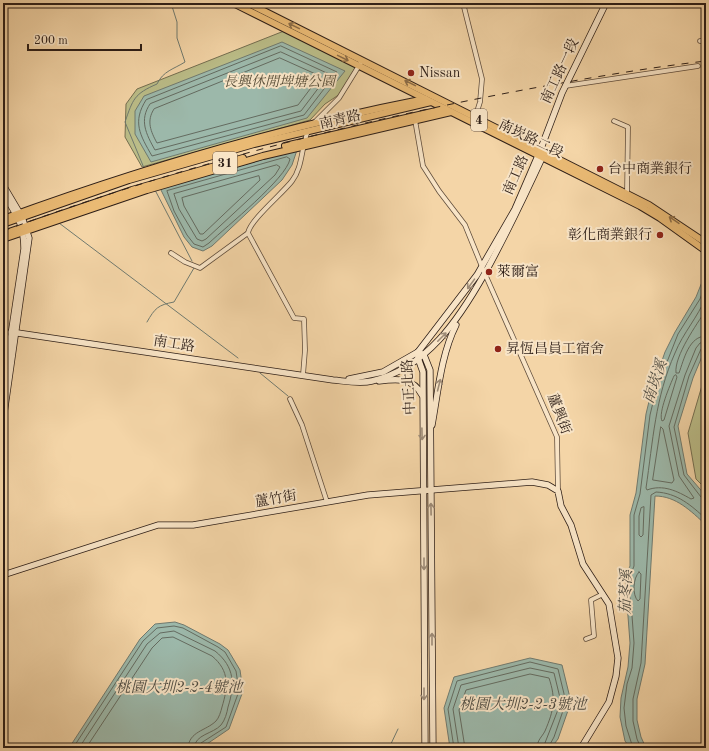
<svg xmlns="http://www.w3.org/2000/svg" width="709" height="751" viewBox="0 0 709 751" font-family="'Old Standard TT','Noto Serif TC',serif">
<rect width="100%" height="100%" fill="#f4d5a7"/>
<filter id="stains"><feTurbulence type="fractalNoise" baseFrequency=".005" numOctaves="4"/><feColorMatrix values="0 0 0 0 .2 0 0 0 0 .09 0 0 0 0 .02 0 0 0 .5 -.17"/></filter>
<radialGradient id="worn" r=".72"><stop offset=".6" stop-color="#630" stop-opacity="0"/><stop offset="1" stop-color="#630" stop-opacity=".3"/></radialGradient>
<g fill="#bbbd88" stroke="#746e50">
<polygon points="284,31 355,67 346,90 325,104 310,120 142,167 125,137 126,104 137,89"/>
<polygon points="706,372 706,489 696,479 688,433"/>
</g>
<g fill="#9cb8aa" stroke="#707a6f">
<polygon points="282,42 345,71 307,118 151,162 135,134 135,111 144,96"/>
<polygon points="297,150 292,165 282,180 212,246 203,251 192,247 184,237 160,188"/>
<path d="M706,272V347L693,378L678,426L687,474L706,496V525C691,511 676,496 655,496L645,664L637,699V720L641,737L646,748H630L625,741L620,717L621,698L628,667L630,643L627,603L625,596L626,575L630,566V515L636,493L646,414L652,389L665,352L675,332L696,297Z"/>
<polygon points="175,622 184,625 220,644 228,650 240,670 243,691 229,729 201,748 69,748 140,639 155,624"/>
<polygon points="530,658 562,665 571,702 558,739 551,748 450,748 444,708 454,677"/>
</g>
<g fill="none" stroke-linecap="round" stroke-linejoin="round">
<g stroke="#646b60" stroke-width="1">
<path d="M281,46L337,72L304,115L152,156C140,135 132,122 146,100Z"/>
<path d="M281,52L329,74L301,111L155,150C146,134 139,120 150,104Z"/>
<path d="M280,58L320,76L298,105L157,143C151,132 146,121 154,109Z"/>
<path d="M287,157L290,159C286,179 227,226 209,243L203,247L194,244L187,235L174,211L167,191Z"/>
<polygon points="277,165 280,167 275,175 206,239 202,241 197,239 179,209 174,194"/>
<polygon points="259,176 260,180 203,234 200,234 184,206 182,198"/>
<path d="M706,297C698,317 683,333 675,353C655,398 653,441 646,488L647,490C663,484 677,491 691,499L694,498L679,476L669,426L685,375L696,348L700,343L706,342"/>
<path d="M706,310C697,324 674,356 676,373H679C684,359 689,336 706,336"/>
<polyline points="706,347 701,349 689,376 674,427 684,475 701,497 706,498"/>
<path d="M676,375L677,377L664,420L662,421C658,413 670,385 674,376Z"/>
<polygon points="661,427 663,429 674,480 672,483 653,480"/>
<polygon points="644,507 643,535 641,537 639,535 639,516 641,508"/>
<path d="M639,572L641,574L640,599L638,601C632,595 633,578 639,572Z"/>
<polyline points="73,748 143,641 157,628 174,626 183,628 218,647 225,652 236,671 239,691 226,727 201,743 199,748"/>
<path d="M79,748L147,644L160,633L174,631L215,651C235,667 235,685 228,707C227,713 225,720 221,725C213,734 195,734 194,748"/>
<path d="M86,748L152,648L162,638L173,637L212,656C230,671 228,687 222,707C221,711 219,718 216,721C206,731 189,731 188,748"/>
<polyline points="454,748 448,709 457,681 530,662 558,669 566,702 554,737 548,748"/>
<polyline points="459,748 453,709 461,685 530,668 554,673 561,702 543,748"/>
<path d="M465,748L459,710L466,690L530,674L549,678C556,699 554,710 545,731C542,737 537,740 537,748"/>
<polyline points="633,748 626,726 624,708 627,684 632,668 634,643 631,602 629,595 630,576 634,566 634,515 640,494 650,415 656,390 678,334 700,299 706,283"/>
<path d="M641,748L637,739L633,721V699L641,663L651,495L656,492C677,493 691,505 706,519"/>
</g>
<g stroke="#707a6f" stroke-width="1">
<path d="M144,168L125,122C133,99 134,94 157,84C163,71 174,69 185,62L177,38V22L171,3"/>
<polyline points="155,190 192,261"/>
<polyline points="59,223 238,358"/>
<path d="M147,322C155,308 158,305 174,302L194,268"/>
<polyline points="260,373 288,396"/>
<polyline points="389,748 398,729"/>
</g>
<g stroke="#5f4c3b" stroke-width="5.5">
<g id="street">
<polyline points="463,3 482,79 480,102 475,118"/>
<polyline points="700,41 706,41"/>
<polyline points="565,86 698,66"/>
<polyline points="415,120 423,166 439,191 465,225 485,274 557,437 558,491"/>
<polyline points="614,121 628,127 627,194"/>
<polyline points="314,123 339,98 360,64"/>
<polyline points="171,253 185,262 200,268 248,233"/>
<path d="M303,375L305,350L304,319L294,318L248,233C250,220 283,193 292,181C303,167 301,147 308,131"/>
<polyline points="290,399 302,425 327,502"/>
<polyline points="586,639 594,636 591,600 603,594"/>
</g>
</g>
<g stroke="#2d1e17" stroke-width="7">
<g id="secondary">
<polyline points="3,185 22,217 29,238 3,421"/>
<path d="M3,193C16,214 24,223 24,249L3,388"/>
<path d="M11,332L333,380C345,381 360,384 372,381C427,368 459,319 485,273C506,235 524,197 542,158L540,153"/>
<polyline points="349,379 383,372 418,352 477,275 515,209 540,151 562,93 606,3"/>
<path d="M379,381C396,379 413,377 422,395"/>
<path d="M432,425C438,392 441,355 456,325"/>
<polyline points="3,575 158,525 193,525 368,495 532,482 548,485 558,491 561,506 571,525 583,564 609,604 618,658 616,676 609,702 581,748"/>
<polyline points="425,748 423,388 423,372 418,358 418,352 424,355 430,370 433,748"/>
</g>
</g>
<g stroke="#2d1e17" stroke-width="8">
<g id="primary">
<polyline points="233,3 640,206 660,218 706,251"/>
<polyline points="248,3 649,205 706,243"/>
<polyline points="285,146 445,109"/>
<path d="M3,219C140,169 281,127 425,99"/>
<polyline points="3,224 129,180 254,144 431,102"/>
<polyline points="3,234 132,190 243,158"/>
<polyline points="3,239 147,190 263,156 451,112"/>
</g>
</g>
<use href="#street" stroke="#f8e4c6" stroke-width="4"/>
<use href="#secondary" stroke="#f8e4c6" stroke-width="5.5"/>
<use href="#primary" stroke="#eaba74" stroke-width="6"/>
<path stroke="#2d1e17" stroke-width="1" stroke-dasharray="7 7" stroke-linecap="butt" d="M3,231C171,169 346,123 523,90C583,79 645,68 706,61"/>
</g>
<defs><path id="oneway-shaft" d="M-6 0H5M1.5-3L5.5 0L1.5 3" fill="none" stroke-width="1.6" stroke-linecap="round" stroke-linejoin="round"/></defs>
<g stroke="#8c6c46">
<use href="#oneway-shaft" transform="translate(294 26) rotate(-154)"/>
<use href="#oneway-shaft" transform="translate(343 58) rotate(26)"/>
<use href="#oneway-shaft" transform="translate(410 83) rotate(-154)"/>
<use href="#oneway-shaft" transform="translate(674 220) rotate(-146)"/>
</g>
<g stroke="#9d8b77">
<use href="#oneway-shaft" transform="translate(471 284) rotate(126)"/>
<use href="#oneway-shaft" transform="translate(442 337) rotate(-45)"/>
<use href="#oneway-shaft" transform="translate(439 385) rotate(-76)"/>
<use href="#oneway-shaft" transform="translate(422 434) rotate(89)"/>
<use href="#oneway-shaft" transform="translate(431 509) rotate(-91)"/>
<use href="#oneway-shaft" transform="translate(424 564) rotate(90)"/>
<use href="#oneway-shaft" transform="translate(432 639) rotate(-90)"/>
<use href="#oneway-shaft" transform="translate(424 694) rotate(90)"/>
</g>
<g fill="#8f2418" stroke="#f8e4c6" stroke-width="1.5">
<circle cx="411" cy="73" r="4"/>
<circle cx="600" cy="169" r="4"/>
<circle cx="660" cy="235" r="4"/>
<circle cx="489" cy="272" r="4"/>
<circle cx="498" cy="349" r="4"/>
</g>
<g text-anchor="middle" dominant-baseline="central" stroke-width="4" stroke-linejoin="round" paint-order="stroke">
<g fill="#f8e4c6" stroke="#6a594c" stroke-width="1">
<rect x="471" y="109" width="16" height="22" rx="3"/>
<rect x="213" y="152" width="24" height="22" rx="3"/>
</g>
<g font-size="13" font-weight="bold" fill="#2d1e17">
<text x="479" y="120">4</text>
<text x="225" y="163">31</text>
</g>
<g font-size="14" fill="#2d1e17" stroke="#f8e4c6">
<text transform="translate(560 71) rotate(-65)">南工路一段</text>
<text transform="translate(340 120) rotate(-13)">南青路</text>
<text transform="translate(531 139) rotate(26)">南崁路二段</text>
<text transform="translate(516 175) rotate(-66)">南工路</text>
<text transform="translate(174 344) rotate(9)">南工路</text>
<text transform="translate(409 387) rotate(-93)">中正北路</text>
<text transform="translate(559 414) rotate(69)">蘆興街</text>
<text transform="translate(276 499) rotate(-10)">蘆竹街</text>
</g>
<g font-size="14" fill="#2d1e17" stroke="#f8e4c6" text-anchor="start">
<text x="419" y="73">Nissan</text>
<text x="608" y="169">台中商業銀行</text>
<text x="652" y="235" text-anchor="end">彰化商業銀行</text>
<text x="497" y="272">萊爾富</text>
<text x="506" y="349">昇恆昌員工宿舍</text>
</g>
<g font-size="14" font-style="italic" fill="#584e39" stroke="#f8e4c6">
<text x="279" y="82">長興休閒埤塘公園</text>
</g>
<g font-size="15" font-style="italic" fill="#4e4c43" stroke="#f8e4c6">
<text transform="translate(656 382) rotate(-71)">南崁溪</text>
<text transform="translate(627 592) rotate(-88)">茄苳溪</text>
<text x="179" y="688">桃園大圳2-2-4號池</text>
<text x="523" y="705">桃園大圳2-2-3號池</text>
</g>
</g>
<rect width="709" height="751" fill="none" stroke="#f4d5a7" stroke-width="16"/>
<rect x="4" y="4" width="701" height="743" fill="none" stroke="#2d1e17" stroke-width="2"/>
<rect x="8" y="8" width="693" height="735" fill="none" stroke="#2d1e17"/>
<path d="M28 44v6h113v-6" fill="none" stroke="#2d1e17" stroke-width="2"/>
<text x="34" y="44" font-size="12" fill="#2d1e17" stroke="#f8e4c6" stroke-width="3" paint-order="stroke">200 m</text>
<rect width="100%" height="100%" filter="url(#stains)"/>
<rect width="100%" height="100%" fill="url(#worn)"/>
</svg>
